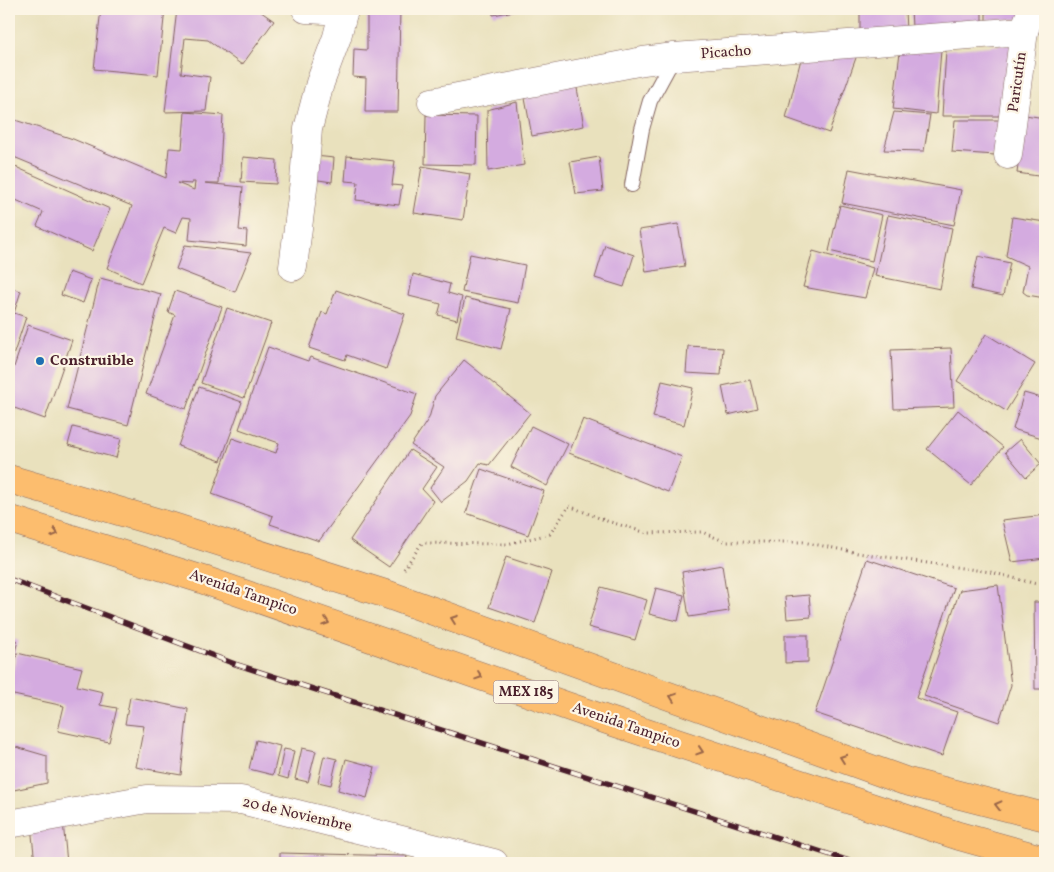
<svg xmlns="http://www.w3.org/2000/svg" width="1054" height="872" viewBox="0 0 1054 872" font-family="Vollkorn,serif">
<rect width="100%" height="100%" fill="#fcf5e5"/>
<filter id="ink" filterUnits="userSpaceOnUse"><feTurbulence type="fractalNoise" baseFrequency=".02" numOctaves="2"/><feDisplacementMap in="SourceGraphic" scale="10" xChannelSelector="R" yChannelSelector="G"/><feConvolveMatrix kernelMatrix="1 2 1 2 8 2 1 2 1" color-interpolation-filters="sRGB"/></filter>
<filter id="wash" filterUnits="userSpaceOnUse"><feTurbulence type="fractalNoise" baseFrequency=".0096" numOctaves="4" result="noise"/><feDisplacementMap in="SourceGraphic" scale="20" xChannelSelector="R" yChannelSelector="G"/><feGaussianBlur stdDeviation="1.12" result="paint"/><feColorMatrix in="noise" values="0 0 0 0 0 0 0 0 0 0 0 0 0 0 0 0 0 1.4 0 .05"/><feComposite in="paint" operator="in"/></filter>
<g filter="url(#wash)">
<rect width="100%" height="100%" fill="#e9e1bd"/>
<g id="blocks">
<g fill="#d4abe0" fill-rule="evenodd">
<polygon points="101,9 165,9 158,75 94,69"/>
<polygon points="177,9 257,9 274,21 242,65 208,40 185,38 181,73 210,77 206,111 165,112"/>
<polygon points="367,9 400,9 398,112 365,112 366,78 353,77 354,49 367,50"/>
<polygon points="492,9 520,9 520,10 493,15"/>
<polygon points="745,9 762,9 761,14"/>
<polygon points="860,9 905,9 906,32 860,34"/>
<polygon points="911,9 982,9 982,26 912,27"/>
<polygon points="986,9 1027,9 1024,19 986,20"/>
<polygon points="1013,44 999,116 942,116 946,50"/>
<polygon points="941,50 936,114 893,109 900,52"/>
<polygon points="857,55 829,133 786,118 801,59"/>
<polygon points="576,83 584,126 532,136 524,93"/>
<polygon points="517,102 524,165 488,171 487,110"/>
<path d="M185,112L223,115L219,183H205L243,187L239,230L247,231L246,246L189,240L191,218L183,217L176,233L164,228L141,283L107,268L132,206L9,155V118L73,139L166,178L169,148L182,149ZM192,182H195L194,190L177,183L192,184Z"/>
<polygon points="894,112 930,115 924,151 884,150"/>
<polygon points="426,115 477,116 476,165 425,164"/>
<polygon points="1025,115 1045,118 1045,177 1017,173"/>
<polygon points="955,120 1002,120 995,155 952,152"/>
<polygon points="315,156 334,158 332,182 312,179"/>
<polygon points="347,156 395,161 392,185 402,186 399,205 356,200 358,182 345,181"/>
<polygon points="243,157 277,160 276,184 241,182"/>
<polygon points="599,157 603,191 576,194 570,162"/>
<polygon points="9,164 110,209 92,251 37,226 43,212 9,197"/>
<polygon points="422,166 470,174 463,220 414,213"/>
<polygon points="849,169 961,190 954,225 842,203"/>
<polygon points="840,205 882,215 872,261 829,251"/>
<polygon points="888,215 952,228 940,289 875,276"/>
<polygon points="1012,217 1045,222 1045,298 1027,295 1023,292 1028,266 1006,256"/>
<polygon points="678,224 685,266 646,272 639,230"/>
<polygon points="185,245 251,253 235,292 176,269"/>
<polygon points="605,245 634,255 624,287 595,278"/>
<polygon points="813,251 873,268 865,298 803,287"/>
<polygon points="470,254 525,265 518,303 462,292"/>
<polygon points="978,256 1010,263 1003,296 971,289"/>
<polygon points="69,272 91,280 83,303 61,295"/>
<polygon points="413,274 450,284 448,293 462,297 457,320 438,315 441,304 409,296"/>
<polygon points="100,278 161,294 128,425 67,409"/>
<polygon points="9,287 21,291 14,313 26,317 9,368"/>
<polygon points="336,290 405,314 386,369 347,355 345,360 309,348 322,312 327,314"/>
<polygon points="175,291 222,307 186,409 146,394 175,315 168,312"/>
<polygon points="465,298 511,309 501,349 456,337"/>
<polygon points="227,308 271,323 244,398 201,383"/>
<polygon points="28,325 72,340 45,419 9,406 9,382"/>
<polygon points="986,334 1035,364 1006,411 957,381"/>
<polygon points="688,346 723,348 721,375 686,373"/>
<polygon points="268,347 308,361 310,357 417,394 410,416 319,541 270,524 273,516 212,494 232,438 276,453 279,443 239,429"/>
<polygon points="951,348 954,407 894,409 891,350"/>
<polygon points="464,360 530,413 489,465 480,463 468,481 441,502 430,488 444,467 411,445 429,418 435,396"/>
<polygon points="750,380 757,408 728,415 722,386"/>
<polygon points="662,381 693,388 684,425 653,417"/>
<polygon points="199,387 242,402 221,461 178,446"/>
<polygon points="1024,393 1045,399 1045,439 1013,429"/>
<polygon points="958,410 1003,447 971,485 927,449"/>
<polygon points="583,419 682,457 668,492 569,453"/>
<polygon points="531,426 568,444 547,486 511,467"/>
<polygon points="73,427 121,439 116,458 68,445"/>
<polygon points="1020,439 1041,464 1026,477 1005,452"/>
<polygon points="410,450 437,467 422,489 433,501 389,567 350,540"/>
<polygon points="481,469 544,491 528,535 466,513"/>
<polygon points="1045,515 1045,558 1012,562 1002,520"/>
<polygon points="506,557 552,572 535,623 489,607"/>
<polygon points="867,559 954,588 916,698 957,712 942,756 815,713"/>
<polygon points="722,565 729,611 689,617 682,572"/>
<polygon points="998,585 1011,685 999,722 924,696 960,590"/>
<polygon points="601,587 647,600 635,640 588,627"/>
<polygon points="656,588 684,595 678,621 649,614"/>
<polygon points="809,595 811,617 787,619 785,597"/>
<polygon points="1034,602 1045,602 1045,689 1035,689"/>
<polygon points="785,635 808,635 808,662 785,663"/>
<polygon points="9,637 18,641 9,672"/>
<polygon points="17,653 82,668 77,686 103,692 100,705 117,708 109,742 58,731 64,706 9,694 9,688"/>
<polygon points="130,697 188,709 181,775 136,767 144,726 125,724"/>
<polygon points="256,740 280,746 273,775 249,769"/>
<polygon points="9,745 47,756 47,783 9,791"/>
<polygon points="302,748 316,751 308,782 295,779"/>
<polygon points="284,749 294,751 288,779 278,776"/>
<polygon points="324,756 337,759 331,785 318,782"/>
<polygon points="346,759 375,767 367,798 338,790"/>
<polygon points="63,822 67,863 35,863 31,826"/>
<polygon points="280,853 407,856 406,863 280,863"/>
</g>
</g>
</g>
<g filter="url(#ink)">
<use href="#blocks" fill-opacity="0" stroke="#82635e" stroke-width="1"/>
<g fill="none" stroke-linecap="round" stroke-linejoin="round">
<g stroke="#82635e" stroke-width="16">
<polyline id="service" points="632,185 642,129 650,101 674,57"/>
</g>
<g stroke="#82635e" stroke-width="29">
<g id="minor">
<polyline points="306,9 344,11"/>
<polyline points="432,102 643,61 674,57 1024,31"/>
<polyline points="1008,155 1024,31 1032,9"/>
<polyline points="293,267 304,181 308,129 320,83 337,37 344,9"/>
</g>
</g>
<g stroke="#82635e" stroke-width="29">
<polyline id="tertiary" points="9,824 147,799 241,800 494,863"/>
</g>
<g stroke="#82635e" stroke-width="29">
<g id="primary">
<polyline points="9,479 170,526 386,594 905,781 1045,817"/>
<polyline points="9,519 204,580 607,720 959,836 1045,860"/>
</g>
</g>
<polyline stroke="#82635e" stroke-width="3" stroke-dasharray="1 4" stroke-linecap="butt" points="404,569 422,543 507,544 550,534 569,506 607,521 647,533 702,532 726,542 803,542 858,553 990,572 1037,584"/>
<use href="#service" stroke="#fff" stroke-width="14"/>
<use href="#minor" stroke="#fff" stroke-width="28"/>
<use href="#tertiary" stroke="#fff" stroke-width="28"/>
<use href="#primary" stroke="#fcbd6e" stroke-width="28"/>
<g stroke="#4a1f2b" stroke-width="5.5">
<polyline id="rail" points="9,579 235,664 657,799 856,863"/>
</g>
<use href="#rail" stroke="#fcf5e5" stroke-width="4" stroke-dasharray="11" stroke-linecap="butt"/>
</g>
<defs><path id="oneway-chevron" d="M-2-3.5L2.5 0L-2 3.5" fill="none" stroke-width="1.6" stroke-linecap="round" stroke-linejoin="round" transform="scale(1.25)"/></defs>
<g stroke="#9a6649">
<use href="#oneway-chevron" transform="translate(55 533) rotate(17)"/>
<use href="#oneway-chevron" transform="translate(454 619) rotate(-160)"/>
<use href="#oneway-chevron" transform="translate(326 622) rotate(19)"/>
<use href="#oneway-chevron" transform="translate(479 676) rotate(19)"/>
<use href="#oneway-chevron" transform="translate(673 697) rotate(-160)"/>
<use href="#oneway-chevron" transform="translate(700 751) rotate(18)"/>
<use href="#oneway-chevron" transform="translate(843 758) rotate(-160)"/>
<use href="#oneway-chevron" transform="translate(998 805) rotate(-166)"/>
</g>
</g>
<circle fill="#1f6fb2" stroke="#fcf5e5" stroke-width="2" cx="40" cy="361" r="5"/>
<g text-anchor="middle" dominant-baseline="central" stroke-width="4.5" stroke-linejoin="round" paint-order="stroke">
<rect fill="#fcf5e5" stroke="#7f5f63" stroke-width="1" x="493.5" y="680.5" width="65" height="23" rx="4"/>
<g font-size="14" font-weight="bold" fill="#4a1f2b">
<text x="526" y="692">MEX 185</text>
</g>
<g font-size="15" fill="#4a1f2b" stroke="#fcf5e5">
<text transform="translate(726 53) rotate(-4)">Picacho</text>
<text transform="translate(1018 82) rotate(-82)">Paricutín</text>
<text transform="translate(243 593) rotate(19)">Avenida Tampico</text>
<text transform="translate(626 726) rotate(19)">Avenida Tampico</text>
<text transform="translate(297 815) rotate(13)">20 de Noviembre</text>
</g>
<g font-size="15" font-weight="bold" fill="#4a1f2b" stroke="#fcf5e5" text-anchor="start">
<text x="50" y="361">Construible</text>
</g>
</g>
<rect width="1054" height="872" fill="none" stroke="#fcf5e5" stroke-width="30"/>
</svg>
